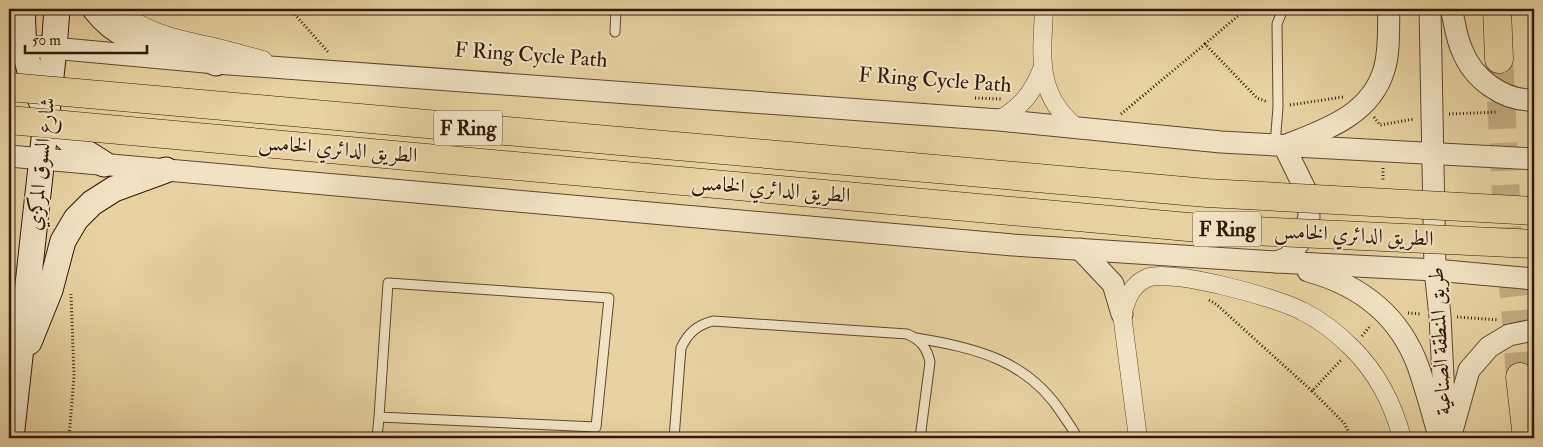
<svg xmlns="http://www.w3.org/2000/svg" width="1543" height="447" viewBox="0 0 1543 447" font-family="'IM FELL Double Pica',Amiri,serif">
<rect width="100%" height="100%" fill="#e8d2a1"/>
<filter id="stains"><feTurbulence type="fractalNoise" baseFrequency=".004" numOctaves="4"/><feColorMatrix values="0 0 0 0 .2 0 0 0 0 .09 0 0 0 0 .02 0 0 0 .5 -.17"/></filter>
<radialGradient id="worn" r=".72"><stop offset=".6" stop-color="#630" stop-opacity="0"/><stop offset="1" stop-color="#630" stop-opacity=".3"/></radialGradient>
<g fill="none" stroke-linecap="round" stroke-linejoin="round">
<polyline stroke="#c3ad82" stroke-width="28" stroke-dasharray="28 14" stroke-linecap="butt" points="1499,59 1508,237 1515,306 1520,377"/>
<g stroke="#5e462e" stroke-width="11">
<g id="service">
<polyline points="615,32 616,9"/>
<polyline points="1275,145 1278,107 1277,24 1283,9"/>
<path d="M916,338C976,348 1028,360 1063,415C1068,423 1074,430 1077,438"/>
<polyline points="377,438 379,417 388,283 609,298 596,427 379,417"/>
<path d="M674,438L681,348C688,333 697,325 713,321L907,334C921,340 927,348 930,362L920,438"/>
</g>
</g>
<g stroke="#5e462e" stroke-width="19">
<g id="minor">
<path d="M117,9C145,34 183,40 218,48C233,52 248,56 263,60"/>
<path d="M1044,9C1042,56 1035,94 1077,128"/>
<path d="M999,120C1022,106 1032,94 1042,69"/>
<path d="M1138,438L1122,314C1127,299 1131,285 1147,278C1169,268 1279,298 1302,311C1321,320 1338,334 1353,349C1378,374 1393,404 1402,438"/>
</g>
</g>
<g stroke="#5e462e" stroke-width="23">
<g id="tertiary">
<polyline points="1430,9 1435,270 1440,316 1446,438"/>
<path d="M1451,9C1455,22 1456,38 1462,50C1473,79 1503,101 1534,100"/>
<polyline points="9,44 216,63 999,120 1221,142 1534,159"/>
<polyline points="9,156 1013,245 1277,262 1435,270 1534,279"/>
<polyline points="1080,249 1113,284 1122,314"/>
<path d="M1277,262L1289,257L1302,238L1309,217L1308,195L1284,146C1324,130 1370,116 1384,70C1390,51 1388,28 1389,9"/>
<path d="M1308,271C1360,285 1399,315 1418,366C1425,386 1431,408 1437,429"/>
<polyline points="1452,431 1469,370 1489,347 1509,335 1534,330"/>
</g>
</g>
<g stroke="#301808" stroke-width="27">
<g id="secondary">
<path d="M23,9C20,53 36,109 69,140C79,149 92,156 104,164"/>
<path d="M95,9C123,45 152,42 191,52C200,55 208,59 216,63"/>
<polyline points="29,342 50,290 63,241 76,219 92,203 114,189 166,170"/>
<polyline points="11,438 54,49 57,9"/>
</g>
</g>
<g stroke="#301808" stroke-width="29">
<g id="trunk">
<polyline points="1497,9 1499,59"/>
<polyline points="1520,377 1527,438"/>
</g>
</g>
<g stroke="#301808" stroke-width="3" stroke-dasharray="1 2.5" stroke-linecap="butt">
<polyline points="290,9 329,53"/>
<polyline points="1205,44 1246,9"/>
<polyline points="975,98 1001,99"/>
<polyline points="1290,105 1343,97"/>
<polyline points="1121,114 1205,44 1257,98 1268,102"/>
<polyline points="1449,114 1498,112"/>
<polyline points="1374,117 1380,125 1414,119"/>
<polyline points="1383,168 1383,182"/>
<polyline points="1209,300 1216,304 1312,391 1342,359"/>
<polyline points="1408,313 1421,314"/>
<polyline points="1457,317 1499,320"/>
<polyline points="1362,336 1371,325"/>
<polyline points="1312,391 1344,423 1352,438"/>
<polyline points="69,438 74,376 71,294"/>
</g>
<use href="#service" stroke="#f0e2c2" stroke-width="9"/>
<use href="#minor" stroke="#f0e2c2" stroke-width="18"/>
<use href="#tertiary" stroke="#f0e2c2" stroke-width="21"/>
<use href="#secondary" stroke="#f0e2c2" stroke-width="25"/>
<use href="#trunk" stroke="#e8d2a1" stroke-width="28"/>
<g stroke="#301808" stroke-width="29" stroke-linecap="butt">
<g id="trunk-bridge">
<polyline points="9,87 1207,193 1534,211"/>
<polyline points="9,120 1210,229 1534,244"/>
</g>
</g>
<use href="#trunk-bridge" stroke="#e8d2a1" stroke-width="28"/>
</g>
<g text-anchor="middle" dominant-baseline="central" stroke-width="4" stroke-linejoin="round" paint-order="stroke">
<g fill="#f0e2c2" stroke="#6a5540" stroke-width="1">
<rect x="434" y="110.5" width="68" height="35" rx="4"/>
<rect x="1193" y="211.5" width="68" height="35" rx="4"/>
</g>
<g font-size="20" font-weight="bold" fill="#301808">
<text x="468" y="128">F Ring</text>
<text x="1227" y="229">F Ring</text>
</g>
<g font-size="21" fill="#301808" stroke="#f0e2c2">
<text transform="translate(531 55) rotate(4)">F Ring Cycle Path</text>
<text transform="translate(935 80) rotate(4)">F Ring Cycle Path</text>
<text transform="translate(338 149) rotate(5)">الطريق الدائري الخامس</text>
<text transform="translate(41 164) rotate(-84)">شارع السوق المركزي</text>
<text transform="translate(771 189) rotate(5)">الطريق الدائري الخامس</text>
<text transform="translate(1354 235) rotate(3)">الطريق الدائري الخامس</text>
<text transform="translate(1440 341) rotate(-93)">طريق المنطقة الصناعية</text>
</g>
</g>
<rect width="1543" height="447" fill="none" stroke="#e8d2a1" stroke-width="30"/>
<rect x="10" y="10" width="1523" height="427" fill="none" stroke="#301808" stroke-width="2.5"/>
<rect x="15" y="15" width="1513" height="417" fill="none" stroke="#301808"/>
<path d="M25 45v8h122v-8" fill="none" stroke="#301808" stroke-width="2.5"/>
<text x="32" y="45" font-size="15" fill="#301808" stroke="#f0e2c2" stroke-width="4" paint-order="stroke">50 m</text>
<rect width="100%" height="100%" filter="url(#stains)"/>
<rect width="100%" height="100%" fill="url(#worn)"/>
</svg>
